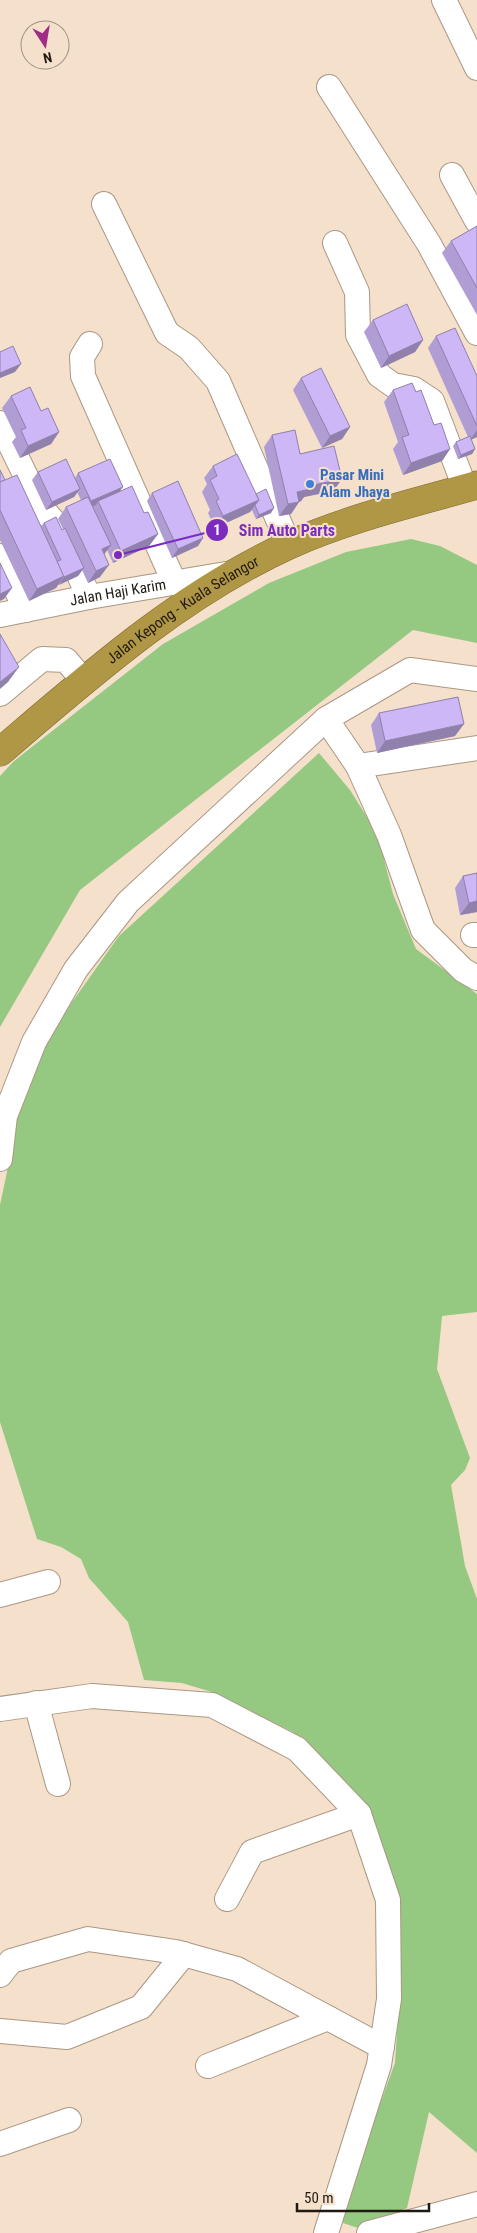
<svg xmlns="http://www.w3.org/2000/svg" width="477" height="2233" viewBox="0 0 477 2233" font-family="'Roboto Condensed',sans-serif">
<rect width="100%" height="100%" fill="#f5e0cb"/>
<g fill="#95c880">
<polygon points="411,539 440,546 477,565 477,643 413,630 80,890 0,1027 0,776 14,761 163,644 269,583 346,552"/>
<polygon points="319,753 350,790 377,833 393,894 416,949 477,994 477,1312 442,1316 437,1369 470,1458 465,1470 451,1485 465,1566 477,1599 477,2153 429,2112 407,2208 358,2228 343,2223 341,2211 395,2063 401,1973 393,1888 377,1827 319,1757 293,1732 212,1692 182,1683 144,1680 128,1622 89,1578 81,1559 61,1547 37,1539 0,1422 0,1205 7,1172 17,1102 58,1022 119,936"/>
</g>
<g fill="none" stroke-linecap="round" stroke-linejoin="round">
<g stroke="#aa9784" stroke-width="26">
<g id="minor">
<polyline points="444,0 477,68"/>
<polyline points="329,87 429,244 477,333"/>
<polyline points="452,175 477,221"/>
<polyline points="104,204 167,333 189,348 218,381 289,545"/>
<polyline points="335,243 357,292 358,335 379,375 393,385 414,389 432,401 465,488"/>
<polyline points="90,344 82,357 83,376 174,582"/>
<polyline points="0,423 33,491 46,513 56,524 89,597"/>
<polyline points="0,556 26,610"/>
<path id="s1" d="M0,615L89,597L232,573"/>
<polyline points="0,694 42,659 66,660 83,680"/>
<polyline points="326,719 358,766 389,835 423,930 463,970 477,978"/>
<polyline points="358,766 477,748"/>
<polyline points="473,935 477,935"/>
<polyline points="0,1159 5,1116 34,1042 76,969 128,902 326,719 410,670 477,679"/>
<polyline points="0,1595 48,1582"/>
<polyline points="36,1703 58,1784"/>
<polyline points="0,1709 92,1696 212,1705 297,1749 359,1814 388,1900 389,1999 379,2065 326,2233"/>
<polyline points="227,1899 252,1852 359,1814"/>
<polyline points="0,1975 11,1961 88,1939 176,1952 237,1969 382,2047"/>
<polyline points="0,2031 67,2037 141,2007 184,1954"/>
<polyline points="208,2066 328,2018"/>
<polyline points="0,2144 69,2120"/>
<polyline points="369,2233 477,2204"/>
</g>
</g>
<g stroke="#7d6b33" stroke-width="29">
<g id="highway">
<path id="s2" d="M0,752C90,675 180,595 289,545C349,518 414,503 477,485"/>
</g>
</g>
<use href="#minor" stroke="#fff" stroke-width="24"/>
<use href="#highway" stroke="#af9745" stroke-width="28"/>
</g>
<g fill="#b09dd4">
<polygon points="477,226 477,315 442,253 451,241"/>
<polygon points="373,320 423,340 415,352 381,368 364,332"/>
<polygon points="436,336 477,376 477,437 471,440 475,449 472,454 458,459 453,446 456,442 468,437 428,348"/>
<polygon points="301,378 350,427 342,439 322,448 293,390"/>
<polygon points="393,390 416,392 434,425 450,449 442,461 403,475 393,449 398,442 384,402"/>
<polygon points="11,396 41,411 59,432 51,444 20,458 12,442 16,437 2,408"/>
<polygon points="272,435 342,479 333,491 304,497 301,501 299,502 291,514 279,516 264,447"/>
<polygon points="213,466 256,494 271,513 256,519 252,510 250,512 215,528 208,513 210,510 202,492 207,484 204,478"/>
<polygon points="0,470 5,480 41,526 44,523 62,530 63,529 58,519 66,507 81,500 77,492 74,497 46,510 32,480 38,472 75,478 78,473 120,491 144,513 158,534 149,546 113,563 107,550 104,555 100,577 88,583 82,570 78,576 58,585 56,588 29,601 0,540"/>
<polygon points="152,493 203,538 198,546 172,558 147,501"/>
<polygon points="379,713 455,736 377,753 371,725"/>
<polygon points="477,873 477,912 460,915 455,888 463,876"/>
</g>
<g fill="#9080ac">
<polygon points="423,340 415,352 381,368 389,356"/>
<polygon points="21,364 15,372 0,378 0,373"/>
<polygon points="350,427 342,439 322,448 330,436"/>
<polygon points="477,430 477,437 470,440"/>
<polygon points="59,432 51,444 20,458 28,446"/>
<polygon points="450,449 442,461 403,475 411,463"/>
<polygon points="475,449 472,454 458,459 461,455"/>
<polygon points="342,479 333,491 304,497 301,501 299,502 291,514 279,516 297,492 309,486"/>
<polygon points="123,487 117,495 98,501 96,505 85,510 91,501"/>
<polygon points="80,489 74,497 46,510 52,502"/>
<polygon points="259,500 250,512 215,528 223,516"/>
<polygon points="274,508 271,513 256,519 259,515"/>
<polygon points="158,534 149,546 113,563 121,551"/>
<polygon points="203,538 198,546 172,558 178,549"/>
<polygon points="111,545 102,557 102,549"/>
<polygon points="109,565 100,577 88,583 96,571"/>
<polygon points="84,568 78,576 59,585 64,577"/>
<polygon points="64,576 56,588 29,601 37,589"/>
<polygon points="12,588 4,599 0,601 0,594"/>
<polygon points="19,667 8,682 0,689 0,682"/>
<polygon points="464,724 455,736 377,753 385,741"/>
<polygon points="477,901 477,912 460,915 469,903"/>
</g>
<g fill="#cdb7f6" stroke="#9080ac">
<polygon points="477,226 477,288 451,241"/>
<polygon points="407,304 423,340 389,356 373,320"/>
<polygon points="455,328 477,376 477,426 436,336"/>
<polygon points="13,346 21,364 0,373 0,352"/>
<polygon points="321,368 350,427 330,436 301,378"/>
<polygon points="412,383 416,392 421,390 434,425 441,423 450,449 411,463 402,437 409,435 393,390"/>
<polygon points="30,387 41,411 48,408 59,432 28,446 21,430 26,428 11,396"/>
<polygon points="295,430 300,454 334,446 342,479 309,486 310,489 297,492 299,502 288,504 272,435"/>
<polygon points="470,436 475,449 461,455 456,442"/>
<polygon points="237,454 259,500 223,516 216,501 219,499 210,480 217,476 213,466"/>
<polygon points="66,459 80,489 52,502 38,472"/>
<polygon points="110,459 123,487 91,501 78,473"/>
<polygon points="0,470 5,480 0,482"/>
<polygon points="17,475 64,576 37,589 0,510 0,482"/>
<polygon points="178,481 203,538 178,549 152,493"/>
<polygon points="132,486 144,513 148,512 158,534 121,551 98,501"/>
<polygon points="266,489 274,508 259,515 255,505 259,500 256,494"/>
<polygon points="88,497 111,545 102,549 109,565 96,571 66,507"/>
<polygon points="56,517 62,530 65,528 84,568 64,577 57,561 61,560 44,523"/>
<polygon points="0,563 12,588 0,594"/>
<polygon points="0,634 19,667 0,682"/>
<polygon points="458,697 464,724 385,741 379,713"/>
<polygon points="477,873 477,901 469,903 463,876"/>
</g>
<circle fill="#3f7fe0" stroke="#f5e0cb" stroke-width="2" cx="310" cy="484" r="5"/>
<g text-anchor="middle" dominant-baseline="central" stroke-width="4" stroke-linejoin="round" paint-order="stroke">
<g font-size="15" font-weight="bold" fill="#366cbe" stroke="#f5e0cb" text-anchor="start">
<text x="320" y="475">Pasar Mini<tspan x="320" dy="17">Alam Jhaya</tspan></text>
</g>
<g font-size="15" fill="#211a12" stroke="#f5e0cb">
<text stroke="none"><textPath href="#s1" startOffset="120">Jalan Haji Karim</textPath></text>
<text stroke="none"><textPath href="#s2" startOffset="232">Jalan Kepong - Kuala Selangor</textPath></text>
</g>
</g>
<path fill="none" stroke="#7b2cbf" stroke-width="2" d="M118 555L217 530"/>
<g fill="#7b2cbf" stroke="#f5e0cb" stroke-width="2">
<circle cx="118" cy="555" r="5"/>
<circle cx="217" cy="530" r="12"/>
</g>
<g font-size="15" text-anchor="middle" font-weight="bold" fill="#fff">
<text x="217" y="535">1</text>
</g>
<g font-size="16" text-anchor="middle" font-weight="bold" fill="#7b2cbf" stroke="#f5e0cb" stroke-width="4" stroke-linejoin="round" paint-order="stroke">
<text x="287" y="536">Sim Auto Parts</text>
</g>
<g transform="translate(45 45) rotate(168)"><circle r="24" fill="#f5e0cb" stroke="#a09181"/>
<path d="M0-4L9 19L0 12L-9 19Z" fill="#a12c86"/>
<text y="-8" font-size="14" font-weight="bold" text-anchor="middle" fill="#211a12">N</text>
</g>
<path d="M297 2203v8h132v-8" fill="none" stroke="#211a12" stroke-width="2.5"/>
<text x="304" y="2203" font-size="15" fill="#211a12" stroke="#f5e0cb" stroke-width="4" paint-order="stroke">50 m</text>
</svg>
